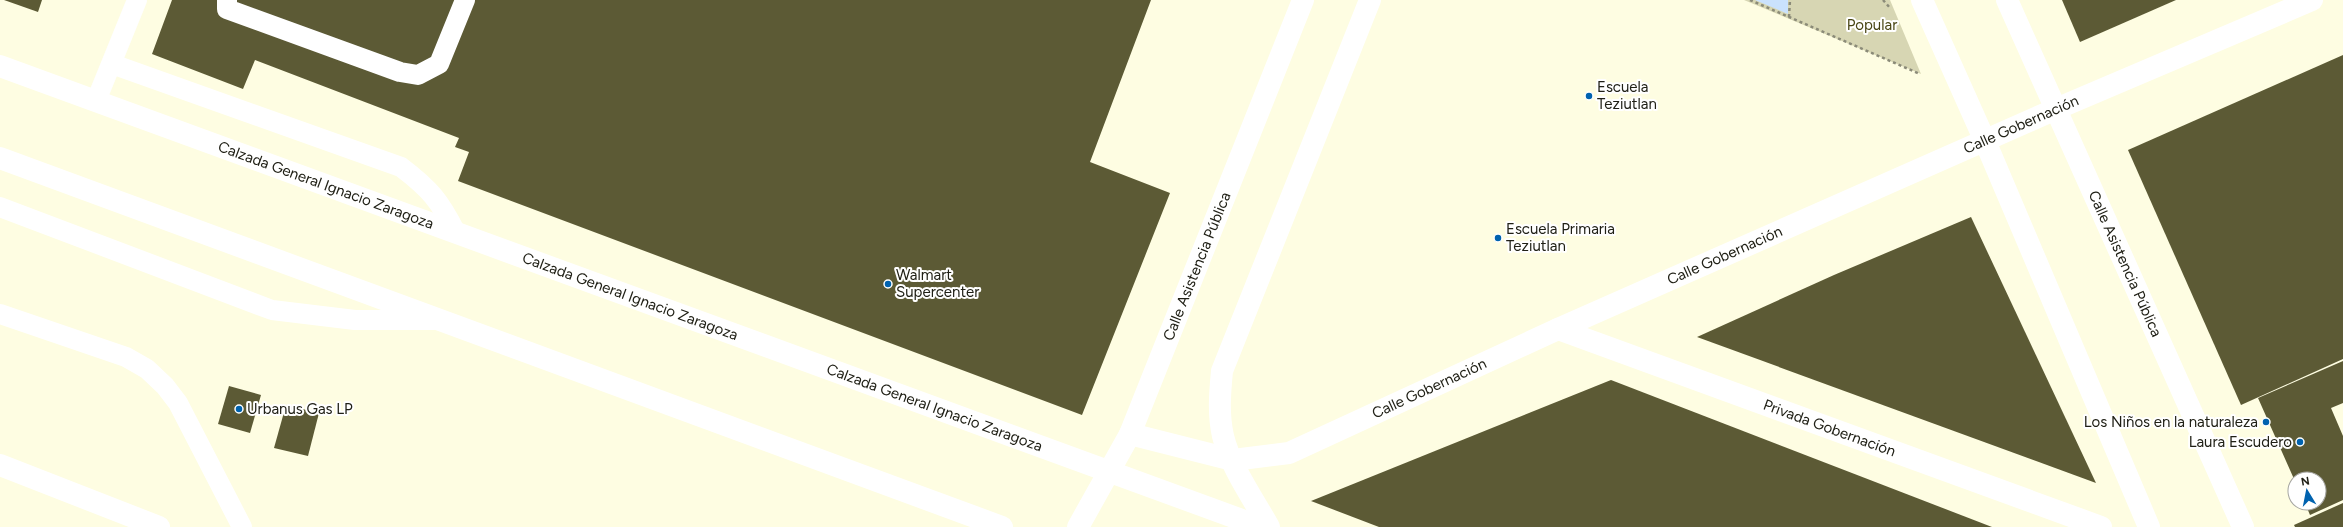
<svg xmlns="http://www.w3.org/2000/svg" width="2343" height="527" viewBox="0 0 2343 527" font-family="Figtree,sans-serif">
<rect width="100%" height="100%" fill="#fefde2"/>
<polygon fill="#d7d6b3" points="1744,0 1890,0 1921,74"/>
<polygon fill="#cae2fd" points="1755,0 1788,0 1788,14"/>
<g fill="#5c5a35">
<polygon points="4,0 42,0 38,12"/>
<polygon points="172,0 1151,0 1090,162 1170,193 1082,415 458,181 469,152 455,147 459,138 255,60 243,89 152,54"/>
<polygon points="2062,0 2176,0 2080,42"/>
<polygon points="2343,55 2343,359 2241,405 2128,150"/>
<polygon points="1971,217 2096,483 1697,337 1834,275"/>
<polygon points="2343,361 2343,403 2331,408 2343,436 2343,500 2310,515 2305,503 2319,503 2319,479 2294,479 2258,398"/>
<polygon points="1611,380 1992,527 1379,527 1311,501"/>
<polygon points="229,386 261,395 250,433 218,424"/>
<polygon points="286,405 319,413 308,456 274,448"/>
<polygon points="2343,503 2343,527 2295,527 2294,525"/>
</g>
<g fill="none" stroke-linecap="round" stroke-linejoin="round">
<g stroke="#8b8b78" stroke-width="2.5" stroke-dasharray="3 3" stroke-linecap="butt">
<polyline points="1750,0 1920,74"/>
<polyline points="1883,0 1891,9"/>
<polyline points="1789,17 1790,0"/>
</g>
<g stroke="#fff" stroke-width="20">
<polyline points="227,0 227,9 400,72 418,75 439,64 465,0"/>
<path d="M112,64L401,167C430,189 440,201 456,233"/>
<polyline points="96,101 137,0"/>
<polyline points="0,207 272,310 355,320 434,320"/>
<polyline points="0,314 126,357 147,369 165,386 178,403 242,527"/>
</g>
<g stroke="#fff" stroke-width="22">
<polyline points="1922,0 1985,141 2149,527"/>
<path id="s1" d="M2007,0L2243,527"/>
<path id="s2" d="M1558,329L2101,527"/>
<path id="s3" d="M1130,434L1233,460L1289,453L1558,329L2056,109L2312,0"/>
</g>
<g stroke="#fff" stroke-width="22">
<path id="s4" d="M0,66L1261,527"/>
<path id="s5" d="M1078,527L1130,434L1303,0"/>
<path d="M1269,527C1254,500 1230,466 1223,436C1218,414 1220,392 1222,371L1370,0"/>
</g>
<g stroke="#fff" stroke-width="22">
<polyline points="0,158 1002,527"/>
<polyline points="0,465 159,527"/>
</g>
</g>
<g fill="#0062af" stroke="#fff" stroke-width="1.5">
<circle cx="1589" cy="96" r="4"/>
<circle cx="1498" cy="238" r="4"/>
<circle cx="888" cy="284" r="4"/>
<circle cx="239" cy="409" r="4"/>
<circle cx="2266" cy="422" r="4"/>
<circle cx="2300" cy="442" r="4"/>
</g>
<g text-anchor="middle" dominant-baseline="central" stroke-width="4" stroke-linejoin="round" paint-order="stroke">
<g font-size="15" fill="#484513" stroke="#fff">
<text x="1872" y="25">Popular</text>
</g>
<g font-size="15" fill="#202016" stroke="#fff" text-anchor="start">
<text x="1597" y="87">Escuela<tspan x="1597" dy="17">Teziutlan</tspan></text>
<text x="1506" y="229">Escuela Primaria<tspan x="1506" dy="17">Teziutlan</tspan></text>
<text x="896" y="275">Walmart<tspan x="896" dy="17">Supercenter</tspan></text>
<text x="247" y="409">Urbanus Gas LP</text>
<text x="2258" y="422" text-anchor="end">Los Niños en la naturaleza</text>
<text x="2292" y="442" text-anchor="end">Laura Escudero</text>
</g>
<g font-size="15" fill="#202016" stroke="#fff">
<text stroke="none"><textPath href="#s3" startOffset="965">Calle Gobernación</textPath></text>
<text stroke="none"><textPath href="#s4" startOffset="347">Calzada General Ignacio Zaragoza</textPath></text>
<text stroke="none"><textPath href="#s3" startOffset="641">Calle Gobernación</textPath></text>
<text stroke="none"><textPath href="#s1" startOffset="289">Calle Asistencia Pública</textPath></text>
<text stroke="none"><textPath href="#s5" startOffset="287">Calle Asistencia Pública</textPath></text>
<text stroke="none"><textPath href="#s4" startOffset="671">Calzada General Ignacio Zaragoza</textPath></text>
<text stroke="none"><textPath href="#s3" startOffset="317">Calle Gobernación</textPath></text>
<text stroke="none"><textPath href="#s4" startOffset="995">Calzada General Ignacio Zaragoza</textPath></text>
<text stroke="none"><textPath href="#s2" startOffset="289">Privada Gobernación</textPath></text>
</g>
</g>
<g transform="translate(2307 491) rotate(350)"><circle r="19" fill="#ffffff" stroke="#a6a6a2"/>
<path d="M0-3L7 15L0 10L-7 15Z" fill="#0062af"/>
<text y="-6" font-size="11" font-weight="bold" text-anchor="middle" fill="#202016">N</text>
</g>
</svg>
